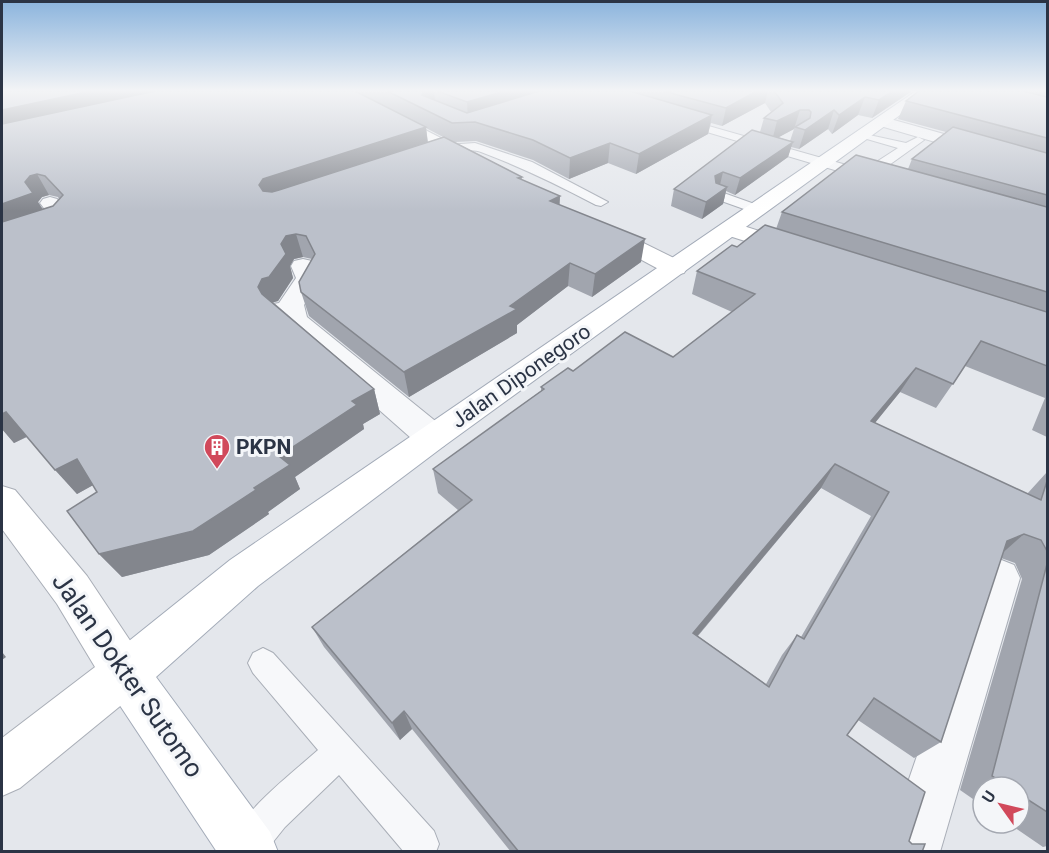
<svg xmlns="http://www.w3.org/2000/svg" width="1049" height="853" viewBox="0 0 1049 853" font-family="Roboto,sans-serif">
<rect width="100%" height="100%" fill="#e4e7ec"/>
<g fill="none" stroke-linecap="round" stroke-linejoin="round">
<g stroke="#a9aeb7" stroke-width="2">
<g id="lane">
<polygon points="684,119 864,170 898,148 860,137 860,133 906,143 918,137 924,140 871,178 865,179 680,124 679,122"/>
<path d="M475,143L532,162L608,202L601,206L596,205C558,185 521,167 481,152C469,147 450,156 440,148L446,145Z"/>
<polygon points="718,191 763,207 765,210 758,214 713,198 712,195"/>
<path d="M263,648L273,653L434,831L439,844L436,852H404L339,775L285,827L265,852H232L229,845C244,809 289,776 318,750L253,673L248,663L253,653Z"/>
</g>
</g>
<g stroke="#a9aeb7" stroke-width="2">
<g id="street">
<polygon points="883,117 1048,163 1048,175 877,125 875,122 877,119"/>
<polygon points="50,197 57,199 73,217 66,226 2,247 2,233 50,216 40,203 43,199"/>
<polygon points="303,259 312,261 320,278 304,305 307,317 444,428 449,437 444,446 432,449 420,446 273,316 269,310 273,304 279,303 296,278 291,266 294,261"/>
<polygon points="999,559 1014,565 1020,578 940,852 884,852 978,578 984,565"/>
</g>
</g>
<g stroke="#a9aeb7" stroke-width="2">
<g id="secondary">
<polygon points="330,91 349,91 478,157 480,161 478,165 464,165"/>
<polygon points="731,222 803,245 807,250 803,255 795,257 723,234 720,229 723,224"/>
<polygon points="605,224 684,263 687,268 684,273 675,275 666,273 597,236 594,231 597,226"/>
<polygon points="2,486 15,490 87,576 141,657 148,673 141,689 20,788 2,796 2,738 95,667 57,604 2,529"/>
</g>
</g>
<g stroke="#a3abb8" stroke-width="2">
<polygon id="primary" points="916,91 933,91 444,446 258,586 156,677 270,832 278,852 217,852 109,689 102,673 109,657 230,560"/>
</g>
<use href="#lane" fill="#f7f8fa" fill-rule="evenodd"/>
<use href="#street" fill="#f7f8fa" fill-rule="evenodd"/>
<use href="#secondary" fill="#fff" fill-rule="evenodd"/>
<use href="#primary" fill="#fff" fill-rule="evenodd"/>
</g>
<g fill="#a1a5ae" fill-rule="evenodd">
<path d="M2,91H912L872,118L858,115L832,134L828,129L799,149L791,147L788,157L735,195L726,191L723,204L702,219L671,206L674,189L760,132L764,118L771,112L765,103L722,126L711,123L708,134L636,174L608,163L569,179L533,160L476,141L455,142L522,177V180L560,196L559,204L641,262L592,297L568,286L517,325V333L409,397L309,316L301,292L312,259L303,257L294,259L290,266L293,278L278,301L273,302L374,389L380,414L363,424L364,429L295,477L300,489L268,512L269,514L209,555L122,577L99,554L97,492L93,485L77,494L27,437L14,443L2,429ZM426,128L443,137L428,142ZM794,129L790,141L778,137ZM49,195L58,197L59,199L53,206L43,209L38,202L42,197Z"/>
<path d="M919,91H1047V437L1032,430L1045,398L965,366L936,408L900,392L875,423L1027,494L1047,472V846L1043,847L1008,823H1019V787H983V806L960,790L1022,579L1015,563L1001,558L941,742L914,758L858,720L847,735L909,841L912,844L922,852H511L412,729L400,740L324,647L312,627L458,510L438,493L433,469L541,391V387L573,371L673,357L732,312L692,294L697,271L737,247L776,229L782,212L908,169L912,159L946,132L898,119L906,101ZM821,488L871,516L801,637L797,635L782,655L766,684L698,636Z"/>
</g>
<g fill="#83868d">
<polygon points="91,91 182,91 2,131 2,110"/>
<polygon points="427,91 434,91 436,108 422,95 423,92"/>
<polygon points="505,91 562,91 468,121 467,102"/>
<polygon points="757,91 768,91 765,103 722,126 726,108"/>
<polygon points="893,91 912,91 872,118 879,100"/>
<polygon points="865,97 858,115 832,134 839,115"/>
<polygon points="800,110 794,129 772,141 777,121"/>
<polygon points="834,110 828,129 799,149 805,130"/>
<polygon points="712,115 708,134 636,174 639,154"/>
<polygon points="426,127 428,147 270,200 259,185 263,179"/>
<polygon points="793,142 788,157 735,195 740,178"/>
<polygon points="610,143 608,163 569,179 570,158"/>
<polygon points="723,172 719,189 711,193 715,176"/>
<polygon points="37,174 49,195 42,197 38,202 46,215 2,231 2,204 30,176"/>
<polygon points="727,187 723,204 702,219 706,202"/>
<polygon points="560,196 559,217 550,201"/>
<polygon points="296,234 303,257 294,259 290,266 293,278 278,301 271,303 267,311 258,287 286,236"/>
<polygon points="645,239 641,262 592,297 595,274"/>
<polygon points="570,263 568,286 517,325 517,333 409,397 404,372 510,306"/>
<polygon points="916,368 900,392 856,446 871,421"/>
<polygon points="374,389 380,414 363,424 364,429 295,477 300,489 268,512 269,514 209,555 122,577 99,554 254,488 279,456 352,401"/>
<polygon points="6,412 28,436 14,443 2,429 2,414"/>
<polygon points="77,459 97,483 77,494 55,470"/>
<polygon points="835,464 821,488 683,653 693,633"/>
<polygon points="1024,534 998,557 1007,541"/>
<polygon points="2,652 6,657 2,660"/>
<polygon points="404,711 412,729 400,740 392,723"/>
</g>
<g fill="#bbc0ca" stroke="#83868d" stroke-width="1.5" fill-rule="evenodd">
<polygon points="2,91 91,91 2,110"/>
<polygon points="155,91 355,91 426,127 263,179 259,185 263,191 272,192 279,190 444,137 522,177 518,178 560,196 550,201 645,239 595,274 570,263 510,306 517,309 404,372 301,292 299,282 315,254 306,236 296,234 286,236 281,244 286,254 269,277 262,279 258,287 262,294 374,389 352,401 357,405 279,456 290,465 254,488 256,490 193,531 99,554 67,511 97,492 77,459 55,470 6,412 2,414 2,222 53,206 63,195 45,176 37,174 30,176 25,182 33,193 2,204 2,124"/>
<polygon points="387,91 427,91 423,92 422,95 467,113 539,91 630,91 712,115 639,154 610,143 570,158 533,140 475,122 452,123"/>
<polygon points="437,91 505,91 467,102"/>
<polygon points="663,91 757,91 726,108"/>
<polygon points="774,91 893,91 879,100 865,97 839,115 834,110 805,130 795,127 810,118 811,112 809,110 800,110 777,121 764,118 783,103"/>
<polygon points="919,91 1023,91 1047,97 1047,138 906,101"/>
<polygon points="953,127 1047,153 1047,195 912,159"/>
<polygon points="752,130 793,142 740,178 723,172 715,176 716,183 727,187 706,202 674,189"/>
<polygon points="856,155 1047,207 1047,292 782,212"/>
<path d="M765,225L1047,312V366L981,341L953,384L916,368L871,421L1041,500L1047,481V551L1041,540L1024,534L1007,541L941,742L874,698L847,735L925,792L909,841L912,844H925L922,852H519L404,711L392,723L312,627L472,500L433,469L544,389L541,387L568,368L573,371L625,332L673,357L755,294L697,271L732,245L737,247ZM835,464L889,492L804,639L797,635L769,687L693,633Z"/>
<polygon points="1047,564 1047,812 1019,794 1019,787 1009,787 992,776"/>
</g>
<linearGradient id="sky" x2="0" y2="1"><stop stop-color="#8bb4dd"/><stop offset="0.43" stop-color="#f3f4f6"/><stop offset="1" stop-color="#f3f4f6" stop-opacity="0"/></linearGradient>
<rect width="1049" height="211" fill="url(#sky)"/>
<defs>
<g id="building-pin" transform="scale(1.35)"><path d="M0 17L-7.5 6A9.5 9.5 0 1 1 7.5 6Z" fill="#d1495b" stroke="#f4f6f9"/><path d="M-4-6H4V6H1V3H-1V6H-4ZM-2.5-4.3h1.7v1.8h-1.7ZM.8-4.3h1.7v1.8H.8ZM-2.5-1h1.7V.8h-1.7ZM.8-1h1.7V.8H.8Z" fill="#fff"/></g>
</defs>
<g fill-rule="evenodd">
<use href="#building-pin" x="217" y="447"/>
</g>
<g text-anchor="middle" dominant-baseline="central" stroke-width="6" stroke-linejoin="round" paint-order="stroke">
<g font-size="21" fill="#2b3445" stroke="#f4f6f9">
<text transform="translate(521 376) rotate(-35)">Jalan Diponegoro</text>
</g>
<g font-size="21" font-weight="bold" fill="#2b3445" stroke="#f4f6f9" text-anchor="start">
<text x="236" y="447">PKPN</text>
</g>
<g font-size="26" fill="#2b3445" stroke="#f4f6f9">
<text transform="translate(128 675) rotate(55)">Jalan Dokter Sutomo</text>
</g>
</g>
<rect width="1049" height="853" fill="none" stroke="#2b3445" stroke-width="6"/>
<g transform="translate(1001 805) rotate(304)"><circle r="28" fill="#f4f6f9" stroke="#a4a8b1" stroke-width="1.5"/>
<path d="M0-4.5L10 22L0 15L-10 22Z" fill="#d1495b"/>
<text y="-9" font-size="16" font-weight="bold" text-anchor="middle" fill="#2b3445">U</text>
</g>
</svg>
